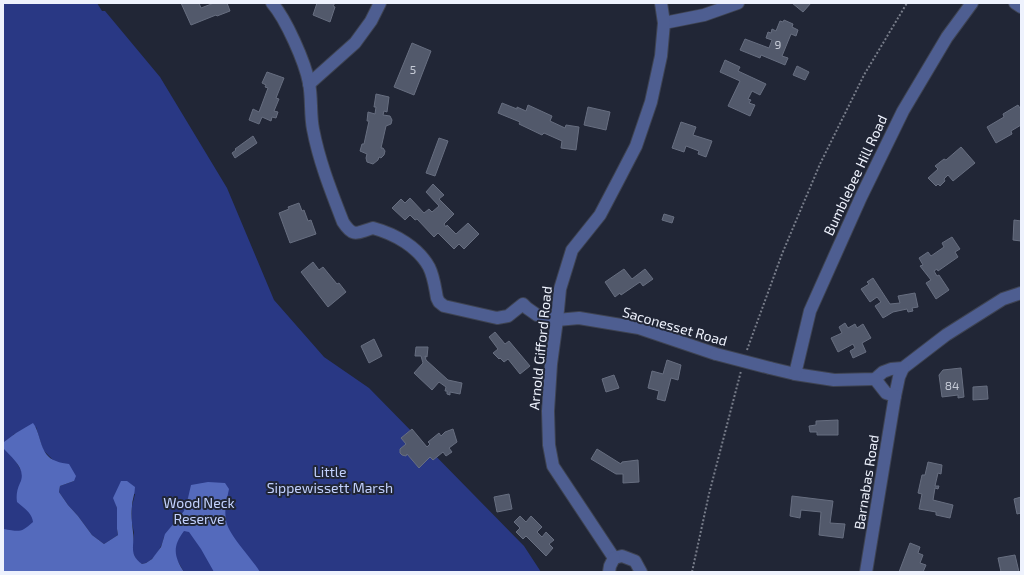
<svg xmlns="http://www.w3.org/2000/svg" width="1024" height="575" viewBox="0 0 1024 575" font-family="'Exo 2',sans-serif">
<rect width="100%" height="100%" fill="#212636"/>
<path fill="#293884" d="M3,3H97L102,11H105L160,77L227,188L274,300L324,357L369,388L524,546L541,572H184L164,537C162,547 154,562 142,564L137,561L132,551L134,533L132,523V506L135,494L114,498L117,508V529L118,535L104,544L92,535L78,516L68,505L59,492L60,486L74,481L43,450L36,427L24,429L13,435L15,460L22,472L59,572H3Z"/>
<path fill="#546abc" d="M33,423C42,435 39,455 56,461C60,463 65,463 69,464L76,476L74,481L60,486L59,492L68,505L78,516L92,535L104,544L118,535L117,529V508L113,498L121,481H127L135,487C135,494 132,500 132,506C131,515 132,523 133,532C135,546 128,554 142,564L146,563L152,559L161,547L165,534L184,511L188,498L191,485L208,482L225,483L229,489C227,499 224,509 226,520C228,535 251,557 260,572H214L201,549L189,532L184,531C172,547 174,556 184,572H3V529C19,531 20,534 33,522C32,513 24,508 17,502C16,496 17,489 20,483C27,469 12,458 3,448L4,442L16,433Z"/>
<g fill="#52596b" stroke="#676e80">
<polygon points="181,3 199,3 201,8 214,3 227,3 230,11 217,16 216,15 191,25"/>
<polygon points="317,3 335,3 333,6 335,7 330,22 313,15"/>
<polygon points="792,3 811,3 803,12"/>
<polygon points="784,20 793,24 792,27 798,30 796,36 791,34 782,56 788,58 785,65 761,55 760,58 740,50 745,39 769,48 772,40 766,38 768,32 771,33 772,29 776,31 780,21 783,22"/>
<polygon points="412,43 431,51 414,95 394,87"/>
<polygon points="725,60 740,67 738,71 766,84 760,95 752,91 748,99 751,100 749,103 755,105 750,116 728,106 740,81 720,72"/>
<polygon points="797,66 809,72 805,80 793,75"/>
<polygon points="267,72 284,78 276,98 279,99 274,111 278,112 276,118 272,117 271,121 262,117 259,124 249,120 253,109 259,112 268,88 265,87 266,85 262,83"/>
<polygon points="376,94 389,97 387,112 384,111 383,115 390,116 392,120 391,124 386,126 381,148 383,148 385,151 384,155 381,158 379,157 378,160 373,164 367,162 366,158 367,154 360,151 362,144 364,144 369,121 367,121 368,112 375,114 376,107 374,107"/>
<polygon points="502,103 517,109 517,107 526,111 528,105 552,116 550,121 565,128 566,125 579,127 576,150 561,148 562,141 544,133 542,135 519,124 520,122 498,113"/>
<polygon points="1018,105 1020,108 1021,108 1021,125 1011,131 1012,134 996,143 987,127 1004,117 1003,114"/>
<polygon points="588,107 610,112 606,130 584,125"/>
<polygon points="681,122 696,127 693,135 712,141 706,157 698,154 699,151 686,146 684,152 672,148"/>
<polygon points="253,136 257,143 235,158 232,153 236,150 235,149"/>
<polygon points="439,138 448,141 435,176 426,173"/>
<polygon points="961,147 975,163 953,181 948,175 944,179 945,181 940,186 938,184 936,186 928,178 938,169 935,166 944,159 946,160"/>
<polygon points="433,184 444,195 439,199 454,214 444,224 446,227 447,225 456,234 468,223 479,234 464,249 459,244 454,249 438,233 434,237 417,219 415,220 410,215 405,220 392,208 401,199 405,203 410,198 424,213 429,209 432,212 439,206 426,192"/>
<polygon points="299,203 302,211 304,210 308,221 311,220 316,234 290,243 279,213 289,209 288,207"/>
<polygon points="664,214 674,217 672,223 662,220"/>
<polygon points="1014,220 1021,221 1021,247 1021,241 1013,240"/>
<polygon points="952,237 960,249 955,252 958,257 938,271 937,269 934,271 937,276 939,275 949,290 936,299 926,283 931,280 920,266 923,265 919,258 928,252 931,256 944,247 942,243"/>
<polygon points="313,262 319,270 323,267 337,284 339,283 346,292 328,307 301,272"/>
<polygon points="624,269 632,279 645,269 653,279 643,286 640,282 621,295 620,293 615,297 605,282"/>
<polygon points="873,278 890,304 900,303 898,296 915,293 918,307 912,308 913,311 908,312 907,309 893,312 883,318 875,306 881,302 877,297 870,302 861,289 869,284 867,282"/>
<polygon points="845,323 848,328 855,324 857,328 863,324 871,338 862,343 866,352 853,358 850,351 855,348 853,344 838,352 831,338 842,333 839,327"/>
<polygon points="495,332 505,344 509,341 530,366 520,374 508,359 504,362 500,358 499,359 493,353 498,349 489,337"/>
<polygon points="374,339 382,356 369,363 361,346"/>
<polygon points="416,347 428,347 427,357 425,356 426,360 448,380 462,383 460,394 450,392 450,395 447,394 447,391 445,391 446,387 439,382 432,390 414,373 423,363 421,356 415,356"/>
<polygon points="667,360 681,365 678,380 671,378 665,401 657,399 659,391 648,388 652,371 663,374"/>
<polygon points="961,368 964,397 958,398 958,395 942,397 939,375 943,370"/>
<polygon points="614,375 619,388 606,392 602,379"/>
<polygon points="987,386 988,399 973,400 973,387"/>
<polygon points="838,420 838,435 817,435 817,432 810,432 809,426 816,425 816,421"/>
<polygon points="412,429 427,447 430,444 428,442 439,433 441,436 445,432 453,429 457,442 449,448 452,452 446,456 443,452 433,460 430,457 419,468 407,454 406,456 402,455 400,453 400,449 406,444 401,438"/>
<polygon points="597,449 621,464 622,462 638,460 639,482 623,483 623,474 616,474 591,459"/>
<polygon points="928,462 942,465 941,474 938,473 935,486 939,486 938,489 935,488 933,500 953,505 950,518 936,515 936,512 919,509 922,494 918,493 922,475 925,475"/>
<polygon points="509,494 512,509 497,512 494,497"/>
<polygon points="792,496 833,501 830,523 845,524 843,538 819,535 821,512 801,510 800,518 790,516"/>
<polygon points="1021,497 1021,513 1017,514 1014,499"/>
<polygon points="520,516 526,522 531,516 542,527 537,532 542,537 546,532 554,540 549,544 553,548 546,556 526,536 523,539 516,532 520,528 514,522"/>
<polygon points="910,543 920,547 918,553 923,555 920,563 926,565 923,572 899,572"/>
<polygon points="1015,555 1019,572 1001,572 998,558"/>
</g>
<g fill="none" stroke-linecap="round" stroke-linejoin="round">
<g stroke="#3e4352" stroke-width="14">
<g id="minor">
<path d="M272,3C286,19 305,62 309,83C312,98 310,114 313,129C319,161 331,191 343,222C354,239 358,232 373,228C395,234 418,247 429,267C434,277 435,288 437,298L439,302L444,306L497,318L508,316L523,304L527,308L537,315L557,320L579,318L639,328L716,354"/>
<polyline points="1015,3 1021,7"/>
<polyline points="664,23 704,15 738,3"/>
<polyline points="309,84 355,43 371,21 380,3"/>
<polyline points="770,368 795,374 834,380 875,379 883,372 891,369 903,368 946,335 1003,299 1021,293"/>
<polyline points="795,374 810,311 861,197 903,111 947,37 972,3"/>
<polyline points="895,396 899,377 903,368"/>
<polyline points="614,558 553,466 549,445 548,411 551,364 557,320 560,289 572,250 600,215 621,175 636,146 651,102 661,56 664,23 661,3"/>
<polyline points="614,558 622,556 635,561 641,572"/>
<polyline points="609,572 610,566 614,558"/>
<polyline points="866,572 895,396 886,393 875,379"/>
</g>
</g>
<g stroke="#787d8a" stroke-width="2" stroke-dasharray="2 2" stroke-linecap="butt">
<polyline points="747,350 782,254 820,164 864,75 907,3"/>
<polyline points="692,572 709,494 741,371"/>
</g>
<use href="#minor" stroke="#4e5e91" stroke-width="12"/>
<g stroke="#3e4352" stroke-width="14" stroke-linecap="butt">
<polyline id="minor-bridge" points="716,354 770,368"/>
</g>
<use href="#minor-bridge" stroke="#4e5e91" stroke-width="12"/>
</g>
<g text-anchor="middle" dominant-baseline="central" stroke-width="4" stroke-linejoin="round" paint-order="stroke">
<g font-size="12" fill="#c7ccd8">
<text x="778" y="44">9</text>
<text x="413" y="69">5</text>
<text x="952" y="385">84</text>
</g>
<g font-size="14" fill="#eef2fd" stroke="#212636">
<text transform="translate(855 175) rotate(-65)">Bumblebee Hill Road</text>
<text transform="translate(675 326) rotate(16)">Saconesset Road</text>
<text transform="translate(540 348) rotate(-84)">Arnold Gifford Road</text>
<text transform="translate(866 482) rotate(-81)">Barnabas Road</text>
</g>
<g font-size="14" fill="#c3d2fe" stroke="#212636">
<text x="330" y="471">Little<tspan x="330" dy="16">Sippewissett Marsh</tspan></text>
<text x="199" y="502">Wood Neck<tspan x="199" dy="16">Reserve</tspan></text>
</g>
</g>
<rect width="1024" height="575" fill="none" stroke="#eef2fd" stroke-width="8"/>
</svg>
